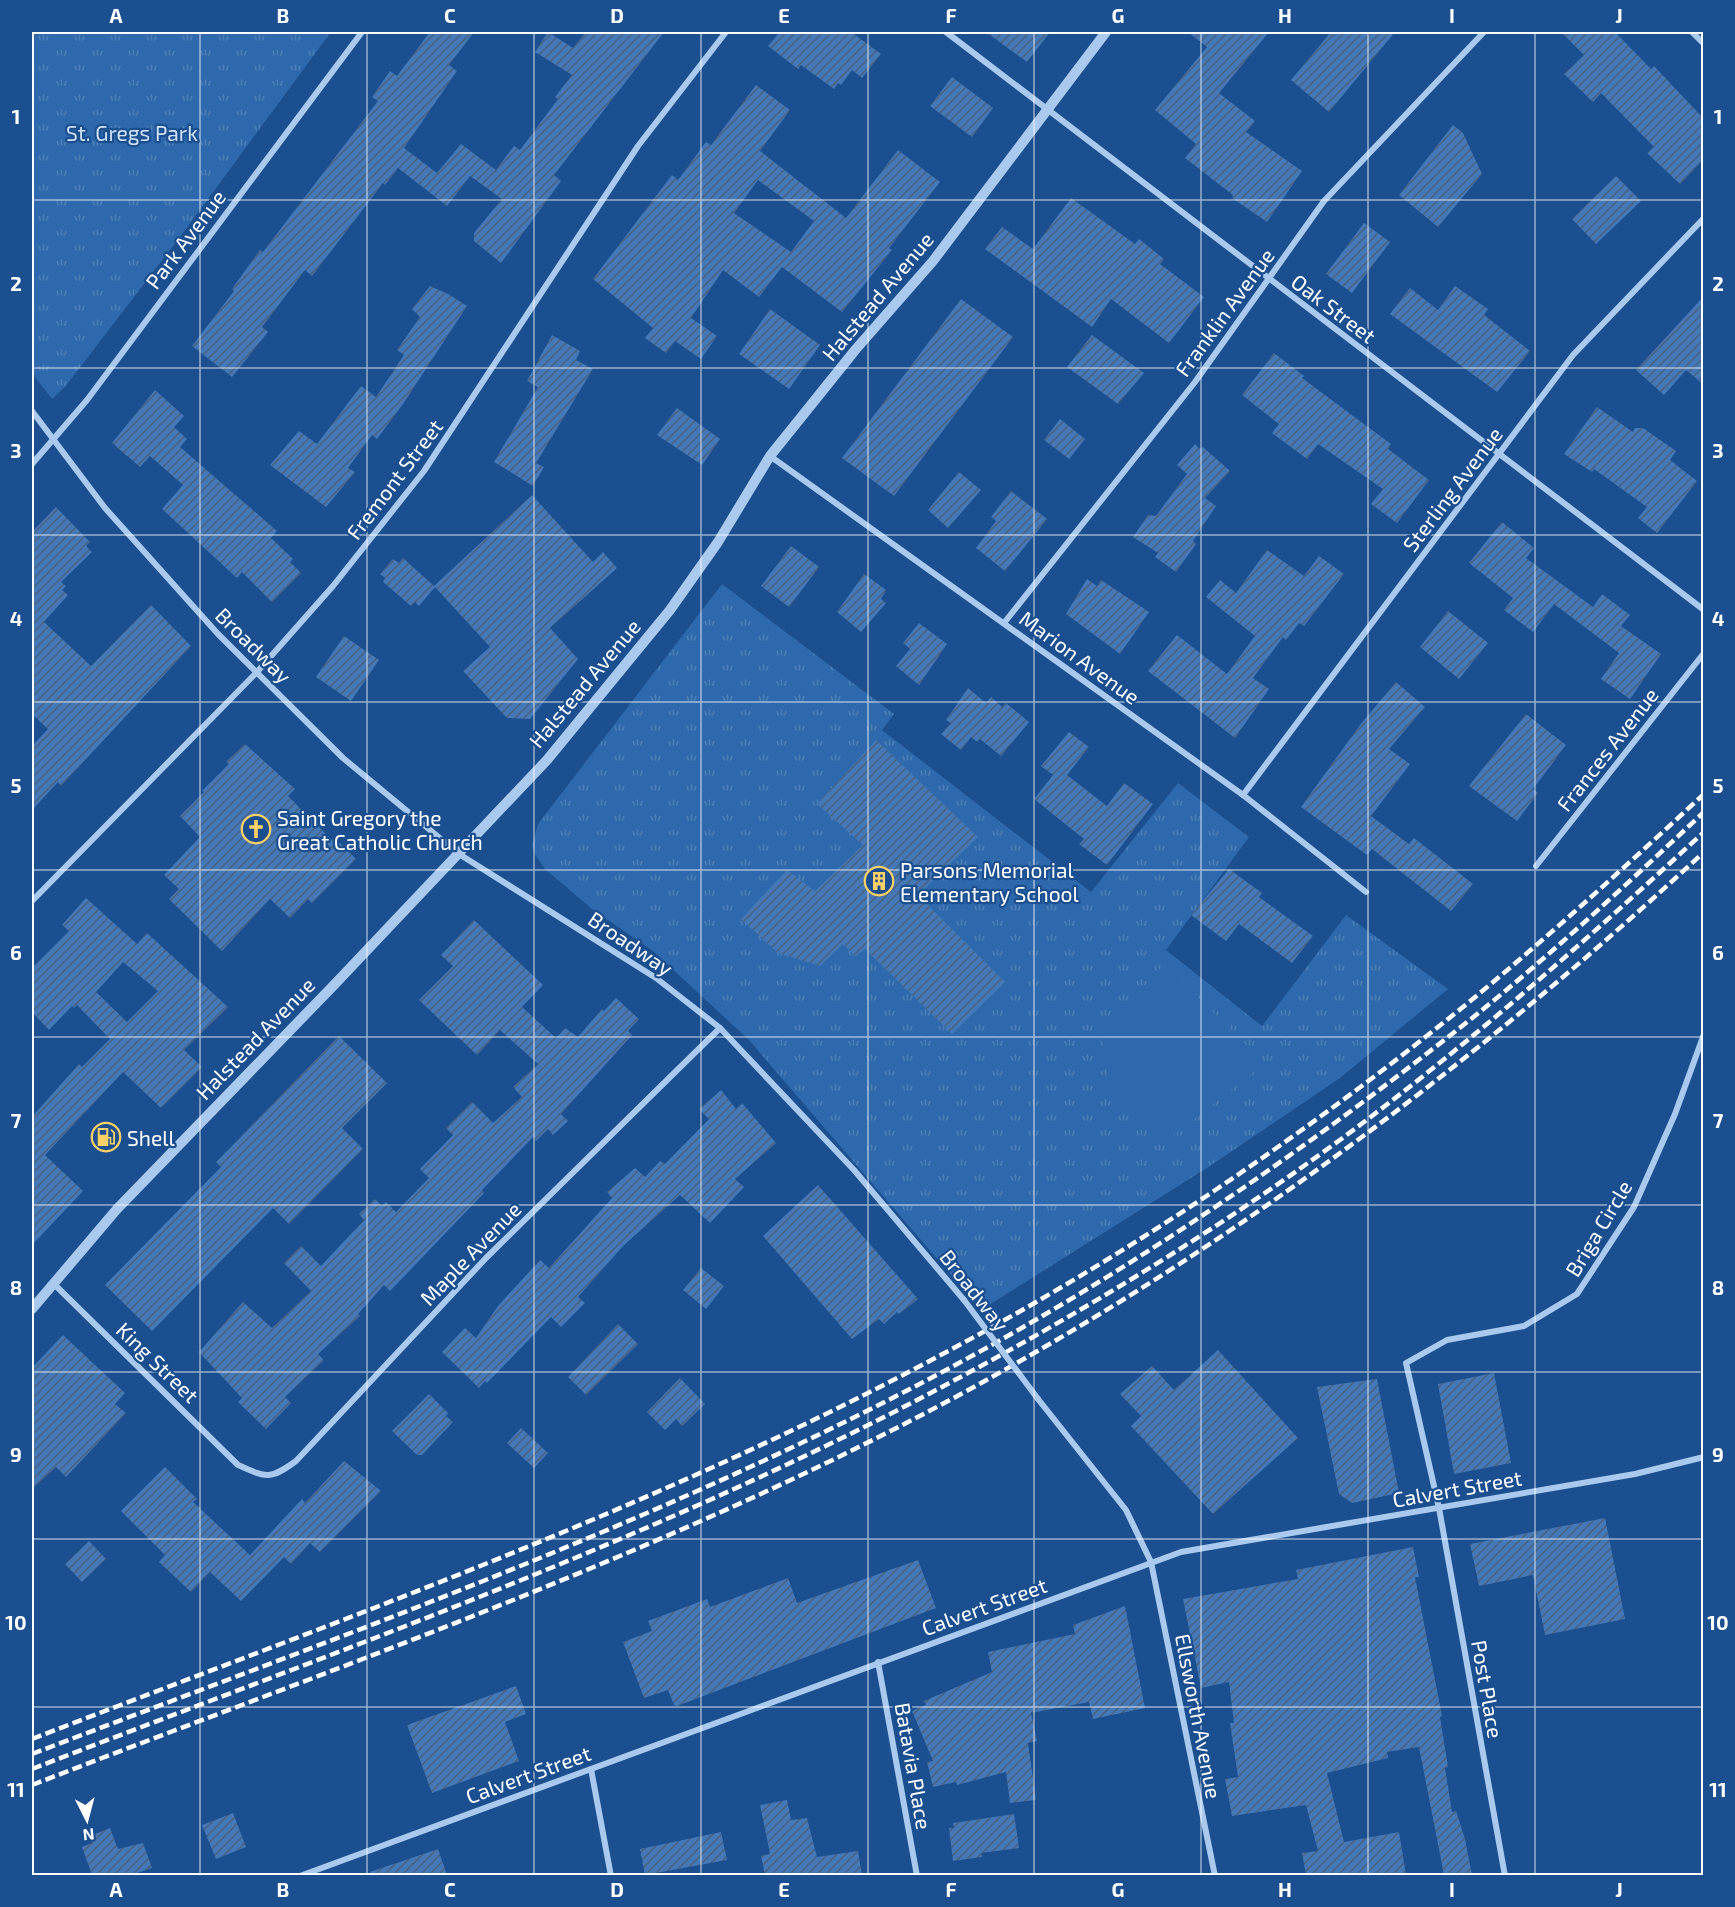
<svg xmlns="http://www.w3.org/2000/svg" width="1735" height="1907" viewBox="0 0 1735 1907" font-family="'Exo 2',sans-serif">
<defs>
<pattern id="park-tufts" width="24" height="20" patternUnits="userSpaceOnUse" patternTransform="scale(1.5)"><rect width="24" height="20" fill="#2e69ad"/><path d="M3 7l-1-3M5 7V3M7 7l1-3M15 17l-1-3M17 17v-4M19 17l1-3" fill="none" stroke="#4d80b9"/></pattern>
<pattern id="building-hatch" width="6" height="6" patternUnits="userSpaceOnUse" patternTransform="scale(1.5)"><rect width="6" height="6" fill="#4478b7"/><path d="M-1 1l2-2M0 6l6-6M5 7l2-2" fill="none" stroke="#486282"/></pattern>
</defs>
<rect width="100%" height="100%" fill="#1b4f8f"/>
<g fill="url(#park-tufts)">
<polygon points="32,32 331,32 180,237 65,387 52,399 32,373"/>
<polygon points="722,584 894,714 882,730 1091,892 1178,783 1249,837 1166,950 1262,1026 1346,915 1448,989 1340,1078 1210,1166 981,1310 749,1040 653,951 592,909 545,869 535,855 532,845 538,824"/>
</g>
<polygon fill="#2e69ad" points="1164,964 1265,1063 1161,1145 1111,1090 1101,1035"/>
<g fill="url(#building-hatch)" fill-rule="evenodd">
<polygon points="430,32 474,32 449,65 457,71 404,148 437,173 461,144 496,170 514,146 520,150 558,99 555,97 572,75 535,52 548,32 573,48 586,32 664,32 554,175 561,181 501,263 474,241 474,233 502,199 470,176 447,206 398,168 385,185 383,183 312,276 305,270 262,327 268,332 232,377 192,346 234,291 232,289 260,250 263,252 378,101 372,97 390,71 397,76"/>
<polygon points="780,32 851,32 881,54 862,78 852,70 841,85 838,83 834,89 801,65 798,69 768,46"/>
<polygon points="986,32 1050,32 1027,62"/>
<polygon points="1188,32 1269,32 1219,93 1255,121 1246,132 1302,171 1267,222 1232,198 1233,195 1185,158 1196,144 1155,110 1207,47"/>
<polygon points="1331,32 1395,32 1329,112 1291,80"/>
<polygon points="1561,32 1615,32 1651,69 1654,66 1704,119 1704,159 1680,184 1647,153 1654,147 1601,93 1593,102 1564,74 1584,55"/>
<polygon points="952,77 993,108 972,137 930,106"/>
<path d="M756,85L790,110L760,151L846,218L898,150L940,182L889,248L892,250L842,312L782,267L759,297L723,270L691,318L717,336L701,359L675,341L666,353L645,338L653,328L593,279L672,175L678,180L706,142L711,145ZM758,180L814,221L791,252L734,213Z"/>
<polygon points="1453,125 1463,133 1482,174 1438,227 1399,195"/>
<polygon points="1616,176 1641,201 1596,244 1572,219"/>
<polygon points="1071,198 1135,244 1139,239 1164,259 1160,264 1204,297 1169,343 1111,299 1092,327 985,249 1002,227 1033,249"/>
<polygon points="1364,223 1390,242 1352,293 1326,274"/>
<polygon points="430,286 448,294 467,306 403,404 377,439 372,435 348,468 355,472 326,507 270,465 299,431 317,444 361,386 376,397 404,355 397,350 420,317 412,309"/>
<polygon points="1455,286 1488,309 1484,315 1530,351 1497,392 1390,314 1410,288 1438,310"/>
<polygon points="1704,296 1704,385 1686,370 1664,395 1636,370"/>
<polygon points="961,299 1013,337 894,496 842,458"/>
<polygon points="770,309 820,345 789,389 739,354"/>
<polygon points="552,335 580,351 576,360 593,369 536,463 544,467 533,486 494,462 538,387 527,381"/>
<polygon points="1092,335 1144,373 1118,404 1067,367"/>
<polygon points="1274,353 1304,376 1302,378 1391,444 1388,449 1429,480 1397,523 1371,504 1383,489 1318,444 1307,459 1272,433 1279,424 1242,395"/>
<polygon points="155,390 184,416 174,427 187,439 180,447 277,531 271,538 293,559 290,562 301,573 272,602 242,572 237,578 162,509 183,485 150,456 140,467 112,443"/>
<polygon points="1597,407 1633,432 1635,428 1643,428 1676,451 1670,460 1697,481 1657,533 1638,518 1647,507 1594,469 1592,472 1564,454"/>
<polygon points="677,408 720,439 702,465 657,435"/>
<polygon points="1060,419 1085,439 1069,459 1044,440"/>
<polygon points="1195,444 1200,449 1203,447 1230,471 1205,498 1216,506 1193,541 1196,544 1176,572 1155,557 1158,553 1133,537 1148,515 1156,516 1187,474 1177,465"/>
<polygon points="959,472 981,490 948,528 928,510"/>
<polygon points="1011,491 1047,519 1005,571 976,548 996,521 991,517"/>
<polygon points="532,495 593,562 603,552 617,568 550,628 578,659 530,719 507,718 463,671 490,647 435,587 419,606 415,602 411,606 383,582 385,578 380,574 393,559 399,563 403,558 434,586"/>
<polygon points="56,507 90,542 86,546 92,552 61,582 66,586 62,590 68,595 44,622 91,666 151,605 191,646 61,786 58,782 32,810 32,746 48,729 32,714 32,532"/>
<polygon points="1502,522 1534,548 1526,558 1593,607 1602,594 1630,615 1621,626 1661,654 1630,699 1601,679 1619,653 1554,604 1533,632 1504,610 1513,598 1469,563"/>
<polygon points="791,546 819,567 789,607 761,586"/>
<polygon points="1267,550 1304,576 1319,556 1344,574 1304,626 1299,623 1286,640 1283,637 1253,678 1269,689 1235,738 1148,671 1177,635 1227,674 1255,636 1206,597 1220,580 1236,593"/>
<polygon points="864,574 886,590 881,599 886,603 861,632 837,612"/>
<polygon points="1087,579 1097,586 1101,580 1149,612 1120,654 1066,614"/>
<polygon points="1448,611 1488,643 1459,679 1420,647"/>
<polygon points="919,623 947,644 919,685 896,666 910,649 903,643"/>
<polygon points="344,636 379,660 351,701 316,677"/>
<polygon points="1396,682 1425,707 1389,749 1410,764 1371,816 1409,844 1414,838 1473,884 1451,911 1372,849 1367,855 1301,807 1360,725"/>
<polygon points="968,688 986,703 991,697 1002,707 1006,703 1029,722 1001,756 980,739 977,742 971,737 961,750 941,734 951,723 946,720"/>
<polygon points="1526,714 1566,745 1533,789 1538,793 1517,821 1469,786"/>
<polygon points="1069,732 1089,747 1067,775 1107,806 1124,783 1153,804 1107,865 1079,844 1084,839 1034,799 1053,775 1041,766"/>
<polygon points="876,740 978,837 918,895 1005,982 952,1034 865,949 855,956 843,944 820,966 778,953 741,919 787,870 815,891 863,845 817,804"/>
<polygon points="245,744 295,789 288,796 336,844 338,841 356,859 312,903 308,899 290,918 270,899 222,951 169,899 179,889 164,875 200,837 180,816 204,792 202,791 229,764 226,762"/>
<polygon points="1229,869 1262,893 1259,897 1313,936 1292,963 1239,924 1226,941 1191,915"/>
<path d="M86,898L137,944L147,933L228,1007L184,1050L202,1067L161,1108L123,1072L45,1155L83,1191L32,1245V1117L79,1064L82,1067L110,1039L77,1005L74,1008L72,1006L49,1030L32,1012V968L69,931L62,925ZM123,962L158,991L127,1022L96,992Z"/>
<polygon points="474,920 543,985 522,1007 556,1038 565,1028 578,1037 602,1009 604,1011 616,998 639,1019 628,1031 632,1035 561,1114 568,1121 553,1135 548,1129 536,1141 533,1137 482,1190 484,1193 390,1291 384,1285 358,1314 360,1316 318,1354 324,1360 285,1397 291,1403 266,1429 238,1402 242,1398 199,1352 243,1302 272,1328 311,1291 284,1263 301,1246 321,1266 364,1220 359,1214 375,1199 382,1206 386,1202 396,1212 429,1178 420,1169 453,1135 446,1128 472,1102 493,1123 522,1097 513,1087 538,1064 500,1030 477,1055 419,1000 453,966 441,955"/>
<polygon points="339,1036 387,1083 342,1128 363,1149 289,1224 273,1208 152,1331 105,1285 221,1167 216,1162"/>
<polygon points="721,1090 736,1109 742,1103 776,1143 735,1179 744,1187 710,1223 680,1195 623,1246 578,1297 585,1303 561,1327 551,1317 487,1383 485,1381 479,1388 442,1352 465,1328 476,1338 498,1306 540,1260 549,1268 612,1198 607,1192 635,1168 645,1177 660,1161 665,1164 709,1119 699,1109"/>
<polygon points="818,1185 918,1299 899,1314 897,1312 884,1324 879,1319 852,1339 763,1236"/>
<polygon points="701,1268 724,1286 706,1309 683,1290"/>
<polygon points="618,1324 638,1344 586,1395 568,1377"/>
<polygon points="63,1335 125,1393 115,1404 126,1413 66,1477 56,1467 32,1489 32,1368"/>
<polygon points="1218,1350 1298,1438 1213,1514 1131,1426 1141,1416 1120,1394 1152,1366 1174,1390"/>
<polygon points="1494,1373 1511,1463 1454,1474 1438,1384"/>
<polygon points="680,1378 705,1404 682,1426 676,1419 665,1430 647,1412"/>
<polygon points="1377,1379 1399,1493 1352,1503 1339,1494 1317,1387"/>
<polygon points="429,1394 448,1413 446,1416 453,1422 422,1455 417,1455 392,1431"/>
<polygon points="521,1428 548,1453 534,1468 507,1443"/>
<polygon points="344,1461 381,1491 320,1552 310,1543 291,1564 284,1557 241,1601 210,1572 191,1592 159,1562 165,1555 121,1511 165,1467 197,1499 193,1502 250,1555 302,1499 305,1503"/>
<polygon points="1605,1518 1625,1619 1545,1635 1533,1575 1479,1586 1470,1544"/>
<polygon points="89,1541 106,1559 82,1582 65,1564"/>
<polygon points="1413,1547 1419,1577 1415,1577 1442,1716 1440,1717 1448,1767 1445,1768 1452,1812 1456,1811 1465,1839 1472,1875 1444,1875 1419,1747 1387,1752 1388,1758 1327,1773 1344,1842 1399,1832 1406,1875 1306,1875 1302,1853 1318,1851 1306,1805 1232,1816 1225,1779 1238,1777 1230,1723 1234,1723 1229,1682 1201,1688 1183,1599 1298,1579 1296,1570"/>
<polygon points="918,1560 936,1608 677,1706 674,1705 668,1690 644,1698 623,1642 652,1631 648,1621 707,1599 710,1607 788,1578 797,1603"/>
<polygon points="1125,1606 1145,1708 1093,1719 1089,1702 1031,1713 1037,1741 1028,1743 1036,1800 1010,1803 1006,1772 957,1785 956,1782 933,1787 927,1762 933,1761 912,1711 926,1705 924,1701 992,1672 988,1652 1075,1634 1073,1625"/>
<polygon points="516,1686 526,1714 505,1722 519,1761 432,1793 407,1725"/>
<polygon points="787,1800 791,1820 807,1818 817,1857 858,1851 862,1875 765,1875 761,1856 770,1854 760,1805"/>
<polygon points="233,1813 246,1847 216,1859 202,1825"/>
<polygon points="1014,1814 1019,1848 981,1853 982,1857 953,1861 949,1828 954,1828 953,1823"/>
<polygon points="110,1828 118,1849 143,1843 152,1868 131,1875 92,1875 82,1847 92,1843 90,1836"/>
<polygon points="721,1832 727,1860 645,1875 640,1849"/>
<polygon points="438,1849 447,1875 371,1875 370,1872"/>
</g>
<g fill="none" stroke-linecap="round" stroke-linejoin="round">
<g stroke="#a9c9ee" stroke-width="6">
<polyline points="946,32 1704,610"/>
<polyline points="1692,32 1704,44"/>
<polyline points="32,411 105,508 218,634 343,758 459,854 656,978 720,1028 854,1170 964,1300"/>
<polyline points="770,456 1243,795 1366,892"/>
<polyline points="32,464 87,400 362,32"/>
<polyline points="1004,623 1195,382 1324,201 1484,32"/>
<polyline points="1243,795 1573,355 1704,218"/>
<polyline points="1536,866 1704,653"/>
<polyline points="32,901 257,672 333,586 424,471 638,146 726,32"/>
<path d="M53,1283L238,1465C267,1478 270,1480 296,1461L486,1258L720,1028"/>
<polyline points="1038,1399 1126,1510 1151,1562 1215,1876"/>
<polyline points="878,1662 917,1876"/>
<polyline points="591,1769 611,1876"/>
<polyline points="300,1876 1181,1552 1635,1474 1704,1457"/>
<polyline points="1505,1876 1439,1508 1406,1363 1447,1340 1524,1326 1577,1294 1634,1207 1675,1114 1704,1034"/>
</g>
<polyline stroke="#a9c9ee" stroke-width="10" points="32,1309 117,1209 334,985 547,760 670,610 718,542 770,456 856,349 933,261 1106,32"/>
<g stroke="#fff" stroke-width="4.5" stroke-dasharray="10 4.5" stroke-linecap="butt">
<path d="M32,1739C337,1621 648,1512 937,1357C1122,1259 1300,1139 1463,1007C1546,939 1625,867 1704,794"/>
<path d="M32,1754C340,1636 654,1526 946,1370C1131,1271 1307,1149 1471,1019C1552,954 1628,883 1704,812"/>
<path d="M32,1769C342,1649 659,1539 953,1381C1092,1307 1238,1217 1364,1122C1483,1032 1594,933 1704,832"/>
<path d="M32,1785C344,1664 666,1554 961,1394C1232,1247 1478,1061 1704,852"/>
</g>
<polyline stroke="#a9c9ee" stroke-width="6" points="964,1300 1038,1399"/>
</g>
<path fill="none" stroke="#fff" stroke-width="1.5" stroke-opacity="0.55" d="M200,32V1876M367,32V1876M534,32V1876M701,32V1876M868,32V1876M1034,32V1876M1201,32V1876M1368,32V1876M1535,32V1876M32,200H1704M32,368H1704M32,535H1704M32,702H1704M32,870H1704M32,1037H1704M32,1205H1704M32,1372H1704M32,1539H1704M32,1707H1704"/>
<defs>
<g id="church-ring" transform="scale(1.5)"><circle r="9.5" fill="#1b4f8f" stroke="#ffd166" stroke-width="1.5"/><path d="M-1.2-6h2.4v3.5h3.3v2.4h-3.3V6h-2.4V-.1h-3.3v-2.4h3.3Z" fill="#ffd166"/></g>
<g id="building-ring" transform="scale(1.5)"><circle r="9.5" fill="#1b4f8f" stroke="#ffd166" stroke-width="1.5"/><path d="M-4-6H4V6H1V3H-1V6H-4ZM-2.5-4.3h1.7v1.8h-1.7ZM.8-4.3h1.7v1.8H.8ZM-2.5-1h1.7V.8h-1.7ZM.8-1h1.7V.8H.8Z" fill="#ffd166"/></g>
<g id="fuel-ring" transform="scale(1.5)"><circle r="9.5" fill="#1b4f8f" stroke="#ffd166" stroke-width="1.5"/><path d="M-5.5-6h7V0h2V4h1.3V-2.5L3-4.5l.8-.8L6-3V5H2.5V1h-1V6h-7ZM-4.2-4.7v3.2H.2V-4.7Z" fill="#ffd166"/></g>
</defs>
<g fill-rule="evenodd">
<use href="#church-ring" x="256" y="829"/>
<use href="#building-ring" x="879" y="881"/>
<use href="#fuel-ring" x="106" y="1137"/>
</g>
<g text-anchor="middle" dominant-baseline="central" stroke-width="4.5" stroke-linejoin="round" paint-order="stroke">
<g font-size="21" fill="#cfe3fa" stroke="#1b4f8f">
<text x="132" y="132">St. Gregs Park</text>
</g>
<g font-size="21" fill="#fff" stroke="#1b4f8f">
<text transform="translate(185 239) rotate(-53)">Park Avenue</text>
<text transform="translate(877 296) rotate(-50)">Halstead Avenue</text>
<text transform="translate(1334 308) rotate(37)">Oak Street</text>
<text transform="translate(1224 312) rotate(-54)">Franklin Avenue</text>
<text transform="translate(394 479) rotate(-53)">Fremont Street</text>
<text transform="translate(1452 489) rotate(-53)">Sterling Avenue</text>
<text transform="translate(254 645) rotate(45)">Broadway</text>
<text transform="translate(1080 657) rotate(36)">Marion Avenue</text>
<text transform="translate(584 683) rotate(-50)">Halstead Avenue</text>
<text transform="translate(1607 749) rotate(-52)">Frances Avenue</text>
<text transform="translate(631 943) rotate(34)">Broadway</text>
<text transform="translate(255 1038) rotate(-46)">Halstead Avenue</text>
<text transform="translate(1598 1228) rotate(-59)">Briga Circle</text>
<text transform="translate(470 1253) rotate(-46)">Maple Avenue</text>
<text transform="translate(975 1290) rotate(52)">Broadway</text>
<text transform="translate(158 1362) rotate(44)">King Street</text>
<text transform="translate(1457 1488) rotate(-10)">Calvert Street</text>
<text transform="translate(984 1606) rotate(-20)">Calvert Street</text>
<text transform="translate(1488 1689) rotate(80)">Post Place</text>
<text transform="translate(1199 1716) rotate(79)">Ellsworth Avenue</text>
<text transform="translate(914 1766) rotate(80)">Batavia Place</text>
<text transform="translate(528 1774) rotate(-20)">Calvert Street</text>
</g>
<g font-size="21" fill="#fff" stroke="#1b4f8f" text-anchor="start">
<text x="277" y="817">Saint Gregory the<tspan x="277" dy="24">Great Catholic Church</tspan></text>
<text x="900" y="869">Parsons Memorial<tspan x="900" dy="24">Elementary School</tspan></text>
<text x="127" y="1137">Shell</text>
</g>
</g>
<rect width="1735" height="1907" fill="none" stroke="#1b4f8f" stroke-width="66"/>
<g transform="translate(87 1820) rotate(174)" stroke="#1b4f8f" stroke-width="4.5" paint-order="stroke">
<path d="M0-4.5L10 22L0 15L-10 22Z" fill="#ffffff"/>
<text y="-9" font-size="16" font-weight="bold" text-anchor="middle" fill="#ffffff">N</text>
</g>
<rect x="33" y="33" width="1669" height="1841" fill="none" stroke="#fff" stroke-width="2"/>
<g font-size="20" text-anchor="middle" font-weight="bold" fill="#fff">
<text x="116" y="23">A</text>
<text x="283" y="23">B</text>
<text x="450" y="23">C</text>
<text x="617" y="23">D</text>
<text x="784" y="23">E</text>
<text x="951" y="23">F</text>
<text x="1118" y="23">G</text>
<text x="1285" y="23">H</text>
<text x="1452" y="23">I</text>
<text x="1619" y="23">J</text>
<text x="16" y="124">1</text>
<text x="1718" y="124">1</text>
<text x="16" y="291">2</text>
<text x="1718" y="291">2</text>
<text x="16" y="458">3</text>
<text x="1718" y="458">3</text>
<text x="16" y="626">4</text>
<text x="1718" y="626">4</text>
<text x="16" y="793">5</text>
<text x="1718" y="793">5</text>
<text x="16" y="960">6</text>
<text x="1718" y="960">6</text>
<text x="16" y="1128">7</text>
<text x="1718" y="1128">7</text>
<text x="16" y="1295">8</text>
<text x="1718" y="1295">8</text>
<text x="16" y="1462">9</text>
<text x="1718" y="1462">9</text>
<text x="16" y="1630">10</text>
<text x="1718" y="1630">10</text>
<text x="16" y="1797">11</text>
<text x="1718" y="1797">11</text>
<text x="116" y="1897">A</text>
<text x="283" y="1897">B</text>
<text x="450" y="1897">C</text>
<text x="617" y="1897">D</text>
<text x="784" y="1897">E</text>
<text x="951" y="1897">F</text>
<text x="1118" y="1897">G</text>
<text x="1285" y="1897">H</text>
<text x="1452" y="1897">I</text>
<text x="1619" y="1897">J</text>
</g>
</svg>
